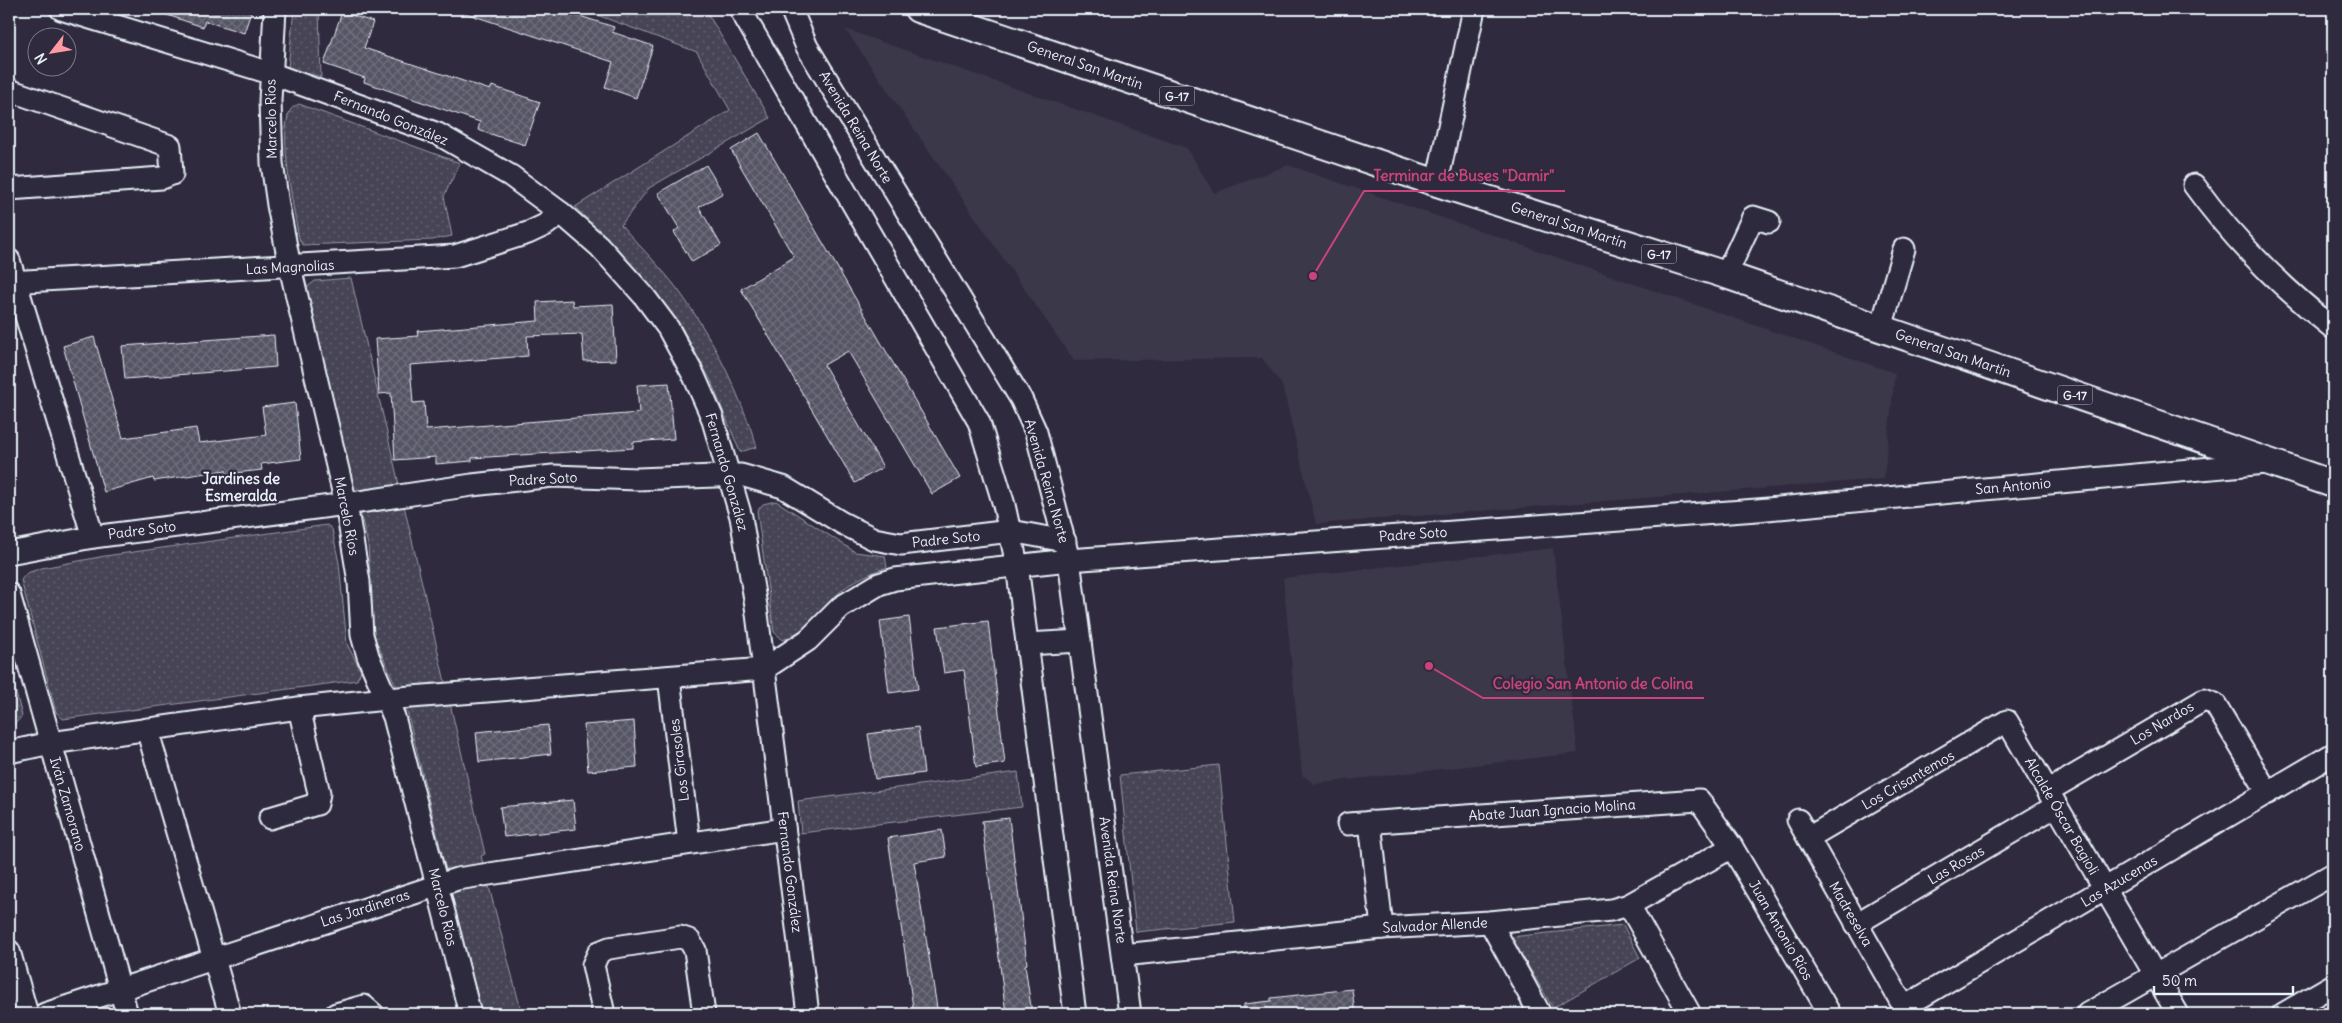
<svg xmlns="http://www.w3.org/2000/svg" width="2342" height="1023" viewBox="0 0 2342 1023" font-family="Delius,sans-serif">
<defs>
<pattern id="park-dots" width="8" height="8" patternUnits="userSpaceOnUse" patternTransform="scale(1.25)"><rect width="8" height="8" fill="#464455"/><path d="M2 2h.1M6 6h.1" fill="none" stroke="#615f6e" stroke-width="1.8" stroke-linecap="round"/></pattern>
<pattern id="building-cross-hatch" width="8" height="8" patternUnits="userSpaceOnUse" patternTransform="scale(1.25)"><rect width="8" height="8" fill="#575565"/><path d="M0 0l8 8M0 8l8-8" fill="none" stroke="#6f6e7c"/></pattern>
</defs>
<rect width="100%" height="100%" fill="#2f2a3d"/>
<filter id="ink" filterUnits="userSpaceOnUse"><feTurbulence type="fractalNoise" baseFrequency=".02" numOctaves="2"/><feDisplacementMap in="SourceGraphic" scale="10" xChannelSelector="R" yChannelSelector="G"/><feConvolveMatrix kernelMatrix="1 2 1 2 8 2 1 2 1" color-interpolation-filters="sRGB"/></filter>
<g filter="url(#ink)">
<g fill="#3b3749">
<polygon points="845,29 1187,148 1214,193 1288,165 1895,373 1884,479 1316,524 1282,385 1262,358 1074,361"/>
<polygon points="1553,548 1578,753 1314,784 1302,775 1283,578"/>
</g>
<g fill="url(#park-dots)" stroke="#979aa6">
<polygon points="294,9 319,9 321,77 288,68"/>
<path d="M581,9H705L770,118L649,188L621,225C643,250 668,274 686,301C717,346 740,395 757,447L740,452L710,379L681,326L630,265L575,207L730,110L697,52Z"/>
<path d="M299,104L460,163L444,196L452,236L432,240L302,245L299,238C294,212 278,132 290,111C292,107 295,106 299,104Z"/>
<polygon points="351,278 485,854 481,856 522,1014 481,1014 407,711 376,641 371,622 371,591 368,545 306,288 315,281"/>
<path d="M776,501L855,552L885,556L887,567C871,573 856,579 842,590C823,607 807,631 783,640L774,632L757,511L763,504Z"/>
<polygon points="327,525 332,529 339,563 347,644 361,671 357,680 63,719 56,712 21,580 27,573 42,568 105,556"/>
<polygon points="9,666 22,716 15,724 9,726"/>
<polygon points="1219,765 1235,922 1136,932 1120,775"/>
<polygon points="1018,772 1022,807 801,833 798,801"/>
<polygon points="1623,925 1640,958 1553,1008 1511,937"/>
</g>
<g fill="url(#building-cross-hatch)" stroke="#e8f1f8">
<polygon points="158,9 252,9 244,33 205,21 203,27 158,12"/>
<polygon points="463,9 558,9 614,27 612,32 653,46 636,98 605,87 613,62 462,12"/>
<polygon points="342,12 373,22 364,48 490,90 492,86 540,102 525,145 478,130 480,122 364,82 365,78 324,64"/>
<polygon points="759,133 960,478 932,494 848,351 824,365 883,467 855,483 741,289 794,257 731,150"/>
<polygon points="706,165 723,193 699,207 721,245 692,262 674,232 679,228 658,193"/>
<polygon points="572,300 573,306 613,304 616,360 584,361 582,334 527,336 528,356 410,365 413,403 424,402 426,430 639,413 637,385 669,383 674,439 633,442 633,448 472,458 472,461 436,464 436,457 395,460 391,393 379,394 375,339 418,336 417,331 538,321 537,302"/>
<polygon points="274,335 276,367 125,379 122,346"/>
<polygon points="94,337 123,438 196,428 199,443 266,435 262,407 295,403 301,459 261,464 262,470 226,474 226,470 154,481 153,478 104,492 63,346"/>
<polygon points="909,617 918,689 889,693 880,621"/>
<polygon points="988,621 1005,763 976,767 964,670 944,673 937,627"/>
<polygon points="634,721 637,767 588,771 584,725"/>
<polygon points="548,725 551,754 479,762 476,732"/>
<polygon points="918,727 924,773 875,779 868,734"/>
<polygon points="573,800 576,829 504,837 500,807"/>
<polygon points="1009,818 1027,964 1025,965 1032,1014 1006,1014 982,821"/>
<polygon points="942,830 946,857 914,862 938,1014 914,1014 888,838"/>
<polygon points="1352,989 1355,1014 1244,1014 1244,1004 1271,1001 1271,998"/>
</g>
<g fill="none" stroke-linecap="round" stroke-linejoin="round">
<g stroke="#e8f1f8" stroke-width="25">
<g id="minor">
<polyline points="61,9 270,73 438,134 511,176 561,213 599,246 644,296 668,328 694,376 712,417 741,517 756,606 808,1014"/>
<polyline points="275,9 270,101 272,163 278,205 290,267 346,504 359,582 362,635 368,656 394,717 470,1014"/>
<polyline points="740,9 979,422 1004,505 1017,565 1075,1014"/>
<polyline points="791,9 807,47 1021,399 1036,432 1069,560 1130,1014"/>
<polyline points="9,90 170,146 172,174 162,178 9,189"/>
<polyline points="1437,183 1474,9"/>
<path d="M2194,185C2233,239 2281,287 2333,328"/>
<polyline points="9,260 93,537"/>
<polyline points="1726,275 1753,217 1769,222"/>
<polyline points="9,282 455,256 528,233 545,225 561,213"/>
<polyline points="1881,328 1904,249"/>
<polyline points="9,553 93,537 346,504 472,485 553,476 638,479 741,475 783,487 842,523 874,539 901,544 1011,531 1065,541"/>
<polyline points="9,594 127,1014"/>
<polyline points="1027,644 1080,641"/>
<polyline points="669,677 689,843"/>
<polyline points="147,729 230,1014"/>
<polyline points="9,752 51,743 299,708 386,699 764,669 808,640 841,607 879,584 895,579 1069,560 1757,510 2266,463"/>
<polyline points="2048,791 2204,700 2215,704 2268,793"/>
<polyline points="270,818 317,804 319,793 299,708"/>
<polyline points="1798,820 1904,1007 2333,754"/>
<polyline points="1370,822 1382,928"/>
<polyline points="1348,824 1699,800 1732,847 1830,1014"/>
<polyline points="1808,838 2007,721 2178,1014"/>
<polyline points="1629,905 1690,1014"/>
<polyline points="1490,922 1540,1014"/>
<polyline points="1856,924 2056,806"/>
<polyline points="9,951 27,1014"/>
<polyline points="1123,955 1382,928 1490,922 1611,910 1629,905 1732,847"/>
<polyline points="45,1014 457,879 784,829"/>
<polyline points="336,1014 364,1006 373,1014"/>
<polyline points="604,1014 593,965 599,952 609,948 680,937 689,940 695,950 704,1014"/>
<polyline points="2087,1014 2333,874"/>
<polyline points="2283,1014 2333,985"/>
</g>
</g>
<g stroke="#e8f1f8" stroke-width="30">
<polyline id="major" points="918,9 1437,183 1726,275 2333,484"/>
</g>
<use href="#minor" stroke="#2f2a3d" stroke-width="21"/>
<use href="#major" stroke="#2f2a3d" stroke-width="26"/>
</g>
</g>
<g text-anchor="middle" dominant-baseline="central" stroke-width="4.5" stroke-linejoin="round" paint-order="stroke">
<g fill="#2f2a3d" stroke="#b0b5c0" stroke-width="1">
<rect x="1159.5" y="86.5" width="35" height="19" rx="4"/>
<rect x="1641.5" y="244.5" width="35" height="19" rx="4"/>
<rect x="2057.5" y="385.5" width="35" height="19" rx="4"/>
</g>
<g font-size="12" font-weight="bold" fill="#e8f1f8">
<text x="1177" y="96">G-17</text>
<text x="1659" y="254">G-17</text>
<text x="2075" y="395">G-17</text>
</g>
<g font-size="14" fill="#e8f1f8" stroke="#2f2a3d">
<text transform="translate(1085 65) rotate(19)">General San Martín</text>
<text transform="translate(391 118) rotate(22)">Fernando González</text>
<text transform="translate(271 119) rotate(-91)">Marcelo Ríos</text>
<text transform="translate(856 127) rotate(59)">Avenida Reina Norte</text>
<text transform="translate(1569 225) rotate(18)">General San Martín</text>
<text transform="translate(290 267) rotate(-3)">Las Magnolias</text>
<text transform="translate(1953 353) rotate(19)">General San Martín</text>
<text transform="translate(727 472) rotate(74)">Fernando González</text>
<text transform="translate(543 479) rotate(-3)">Padre Soto</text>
<text transform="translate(1047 481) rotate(74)">Avenida Reina Norte</text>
<text transform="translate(2013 486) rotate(-5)">San Antonio</text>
<text transform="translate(347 516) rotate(79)">Marcelo Ríos</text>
<text transform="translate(142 530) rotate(-7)">Padre Soto</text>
<text transform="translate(1413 534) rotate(-4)">Padre Soto</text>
<text transform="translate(946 539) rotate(-6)">Padre Soto</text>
<text transform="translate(2162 723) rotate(-31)">Los Nardos</text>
<text transform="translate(679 760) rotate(-97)">Los Girasoles</text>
<text transform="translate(1908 780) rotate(-30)">Los Crisantemos</text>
<text transform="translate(68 804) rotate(74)">Iván Zamorano</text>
<text transform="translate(1552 810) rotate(-4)">Abate Juan Ignacio Molina</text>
<text transform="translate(2062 816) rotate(60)">Alcalde Óscar Bagioli</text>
<text transform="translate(1956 865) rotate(-30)">Las Rosas</text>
<text transform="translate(790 872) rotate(83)">Fernando González</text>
<text transform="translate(1113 880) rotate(82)">Avenida Reina Norte</text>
<text transform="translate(2119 881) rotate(-31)">Las Azucenas</text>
<text transform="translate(443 907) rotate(76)">Marcelo Ríos</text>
<text transform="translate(365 908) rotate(-18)">Las Jardineras</text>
<text transform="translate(1851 914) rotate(60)">Madreselva</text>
<text transform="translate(1435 925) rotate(-3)">Salvador Allende</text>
<text transform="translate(1781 930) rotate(60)">Juan Antonio Ríos</text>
</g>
<g font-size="15" font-weight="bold" fill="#e8f1f8" stroke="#2f2a3d">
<text x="241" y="478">Jardines de<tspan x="241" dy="17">Esmeralda</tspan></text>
</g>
</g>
<path fill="none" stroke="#ca437a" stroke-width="2" d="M1313 276L1364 191H1565M1429 666L1483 698H1704"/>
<g fill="#ca437a" stroke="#2f2a3d" stroke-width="2">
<circle cx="1313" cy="276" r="5"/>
<circle cx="1429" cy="666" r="5"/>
</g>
<g font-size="15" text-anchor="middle" font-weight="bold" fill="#ca437a" stroke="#2f2a3d" stroke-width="4.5" stroke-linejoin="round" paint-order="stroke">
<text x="1464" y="181">Terminar de Buses "Damir"</text>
<text x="1593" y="689">Colegio San Antonio de Colina</text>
</g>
<rect width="2342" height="1023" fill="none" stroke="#2f2a3d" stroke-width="30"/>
<rect x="15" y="15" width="2312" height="993" fill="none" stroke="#e8f1f8" stroke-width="2" filter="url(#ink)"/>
<g transform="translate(52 52) rotate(239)"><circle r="24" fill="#2f2a3d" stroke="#797a88"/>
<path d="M0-4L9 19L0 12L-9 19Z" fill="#ff9aa2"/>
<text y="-8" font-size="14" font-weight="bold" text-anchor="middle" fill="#e8f1f8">N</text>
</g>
<path d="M2154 986v8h139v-8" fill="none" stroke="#e8f1f8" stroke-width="2.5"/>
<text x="2162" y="986" font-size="15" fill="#e8f1f8" stroke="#2f2a3d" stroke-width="4" paint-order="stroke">50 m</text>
</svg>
